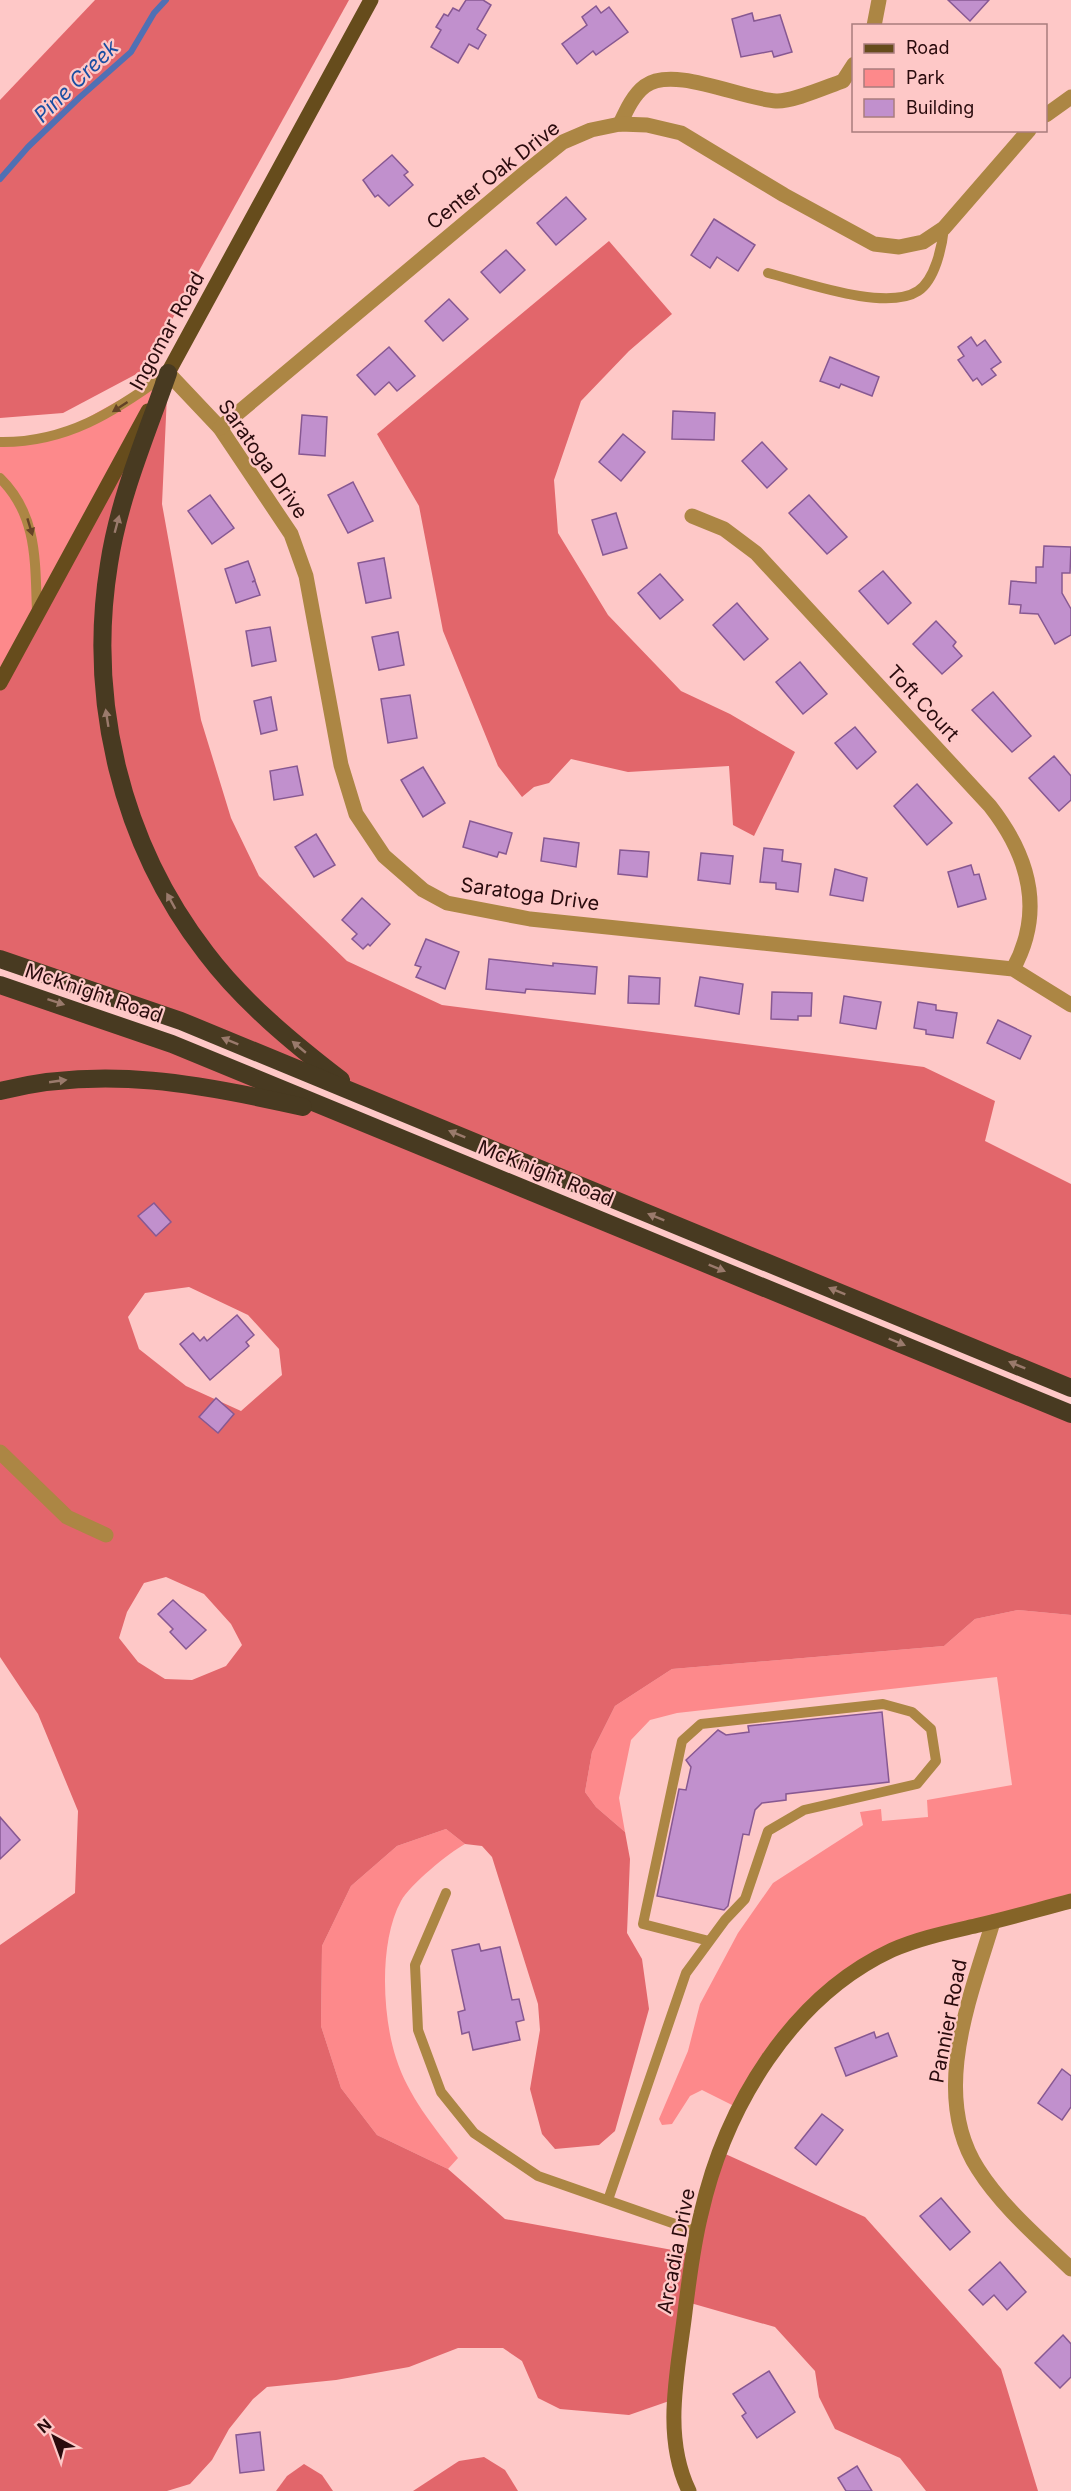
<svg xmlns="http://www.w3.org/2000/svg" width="1071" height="2491" viewBox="0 0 1071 2491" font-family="Inter,sans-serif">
<rect width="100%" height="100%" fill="#fec8c7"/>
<g fill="#fd898b">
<polygon points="168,373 0,683 0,442 55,436"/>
<polygon points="1018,1610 1071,1615 1071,1901 918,1940 822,1996 740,2109 702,2090 690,2096 672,2124 662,2125 659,2119 688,2051 700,2004 738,1933 773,1883 863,1825 860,1812 881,1809 882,1821 928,1817 927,1800 1012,1785 997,1677 677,1713 650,1720 631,1740 619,1798 625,1832 596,1807 585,1792 592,1752 615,1706 672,1669 944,1646 975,1619"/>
<path d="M446,1829L465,1844C448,1853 410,1885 401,1901C379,1941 382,2015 396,2058C408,2096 434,2127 458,2158L448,2169L377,2135L341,2088L321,2026L322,1946L351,1886L397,1846Z"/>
</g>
<g fill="#e2666b" fill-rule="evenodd">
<polygon points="95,0 349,0 144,370 63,413 0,418 0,100"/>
<polygon points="609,241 672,314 629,351 581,401 554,480 558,533 608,615 681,691 730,714 795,752 754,836 733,825 729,766 628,772 571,759 549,783 534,787 522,797 498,766 443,631 419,506 377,434"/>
<polygon points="168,373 162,504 201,720 231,818 259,876 347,961 442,1005 924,1067 995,1101 985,1141 1071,1184 1071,1388 181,1021 0,959 0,683"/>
<path d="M0,985L50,1001L1071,1414V1615L1018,1610L975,1619L944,1646L672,1669L615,1706L592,1752L585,1792L596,1807L625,1832L630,1859L627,1933L642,1959L649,2009L615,2131L599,2145L555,2149L542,2134L530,2089L540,2030L538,2004L492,1857L482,1846L465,1844L446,1829L397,1846L351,1886L322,1946L321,2026L341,2088L377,2135L448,2169L505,2219L694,2254L721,2152L865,2217L1001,2369L1038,2491H926L900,2458L835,2429L819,2397L815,2371L775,2327L687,2302L675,2399L629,2415L560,2409L538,2398L522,2361L503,2348H458L409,2367L336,2380L267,2387L253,2399L229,2429L212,2460L190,2484L167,2491H0V1945L75,1893L78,1811L38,1714L0,1657ZM189,1287L248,1315L279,1349L282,1375L241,1411L186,1386L139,1349L128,1317L145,1293ZM166,1577L204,1594L231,1624L242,1645L226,1666L192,1680L165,1679L138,1662L119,1638L127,1612L144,1583Z"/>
<polygon points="484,2457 505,2470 518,2491 413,2491 459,2461"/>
<polygon points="304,2464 322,2475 333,2491 276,2491 287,2476"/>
</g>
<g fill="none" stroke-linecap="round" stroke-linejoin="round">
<polyline stroke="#5070b4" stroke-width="6" points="0,179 28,147 79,98 131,52 154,13 166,0"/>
</g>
<g fill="#c190cd" stroke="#875892" stroke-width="1.5">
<polygon points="466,0 483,0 491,5 477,29 486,35 478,49 469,44 458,63 431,47 441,30 436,27 444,14 448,16 453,8 459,11"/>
<polygon points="948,0 989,0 970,21"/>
<polygon points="596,6 601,13 609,7 628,32 596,55 593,51 577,64 562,44 587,25 582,17"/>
<polygon points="752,13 754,21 780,15 792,52 774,57 772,51 741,57 732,19"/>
<polygon points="392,155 408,172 404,175 413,185 389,206 378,195 375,197 363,180"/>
<polygon points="566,197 586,219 556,245 537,223"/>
<polygon points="714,219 755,245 738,271 717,257 710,268 691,255"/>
<polygon points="506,250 525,270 500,293 481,272"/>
<polygon points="449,299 468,319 443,341 425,321"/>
<polygon points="971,337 977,346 985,340 1001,362 991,369 996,375 982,385 977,378 973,381 958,360 964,356 958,347"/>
<polygon points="389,347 415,376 397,391 389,382 375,395 357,375"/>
<polygon points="830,357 879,377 872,396 841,384 839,388 820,381"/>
<polygon points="673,411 715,413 714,440 672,439"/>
<polygon points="302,415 327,417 325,456 299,454"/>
<polygon points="623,434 645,452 621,481 599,462"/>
<polygon points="762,442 787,469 767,488 742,461"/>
<polygon points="353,482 373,521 348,533 328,495"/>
<polygon points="210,495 234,528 212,544 188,511"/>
<polygon points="809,495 847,537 827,554 789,513"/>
<polygon points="616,513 627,548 603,555 592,520"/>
<polygon points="1044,546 1071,547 1070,573 1062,573 1062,593 1071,609 1071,635 1055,644 1038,614 1020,613 1021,605 1009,604 1011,581 1036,583 1036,567 1043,567"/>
<polygon points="384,558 391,598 366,603 358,563"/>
<polygon points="248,561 255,580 252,582 255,581 260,595 236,603 225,569"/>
<polygon points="883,571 911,603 888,624 859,591"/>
<polygon points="660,574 683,600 660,619 638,593"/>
<polygon points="737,603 768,639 744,660 713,625"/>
<polygon points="936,621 956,642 953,646 962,656 942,674 913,644"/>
<polygon points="270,627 276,661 252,666 246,631"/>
<polygon points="398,632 404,665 379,670 372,637"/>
<polygon points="800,662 827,694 803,714 776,682"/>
<polygon points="993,692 1031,736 1012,752 972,710"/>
<polygon points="410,695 417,738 388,743 381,699"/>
<polygon points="271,697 277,730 261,734 254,701"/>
<polygon points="855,727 876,752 857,769 835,743"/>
<polygon points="1054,756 1071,776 1071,800 1059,811 1029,778"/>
<polygon points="297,766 303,795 274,800 270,771"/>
<polygon points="423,767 445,803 423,817 401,780"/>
<polygon points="917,784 952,823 927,845 894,806"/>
<polygon points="470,821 512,833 506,854 499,852 497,857 463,847"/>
<polygon points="316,834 335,865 314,877 295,847"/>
<polygon points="544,838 579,843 576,867 541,861"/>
<polygon points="764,848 783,850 782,861 801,864 798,892 776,889 776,883 760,882"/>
<polygon points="620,850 649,852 647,877 618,874"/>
<polygon points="701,853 733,856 730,884 698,880"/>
<polygon points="971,865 974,875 979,874 986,899 958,907 948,872"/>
<polygon points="835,869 867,878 863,901 830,895"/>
<polygon points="362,898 390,924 370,946 368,944 363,949 352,939 357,934 342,920"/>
<polygon points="426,939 459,952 445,989 416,977 421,967 415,965"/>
<polygon points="489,959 553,966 553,963 597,967 595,994 526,989 525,993 486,989"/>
<polygon points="629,976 660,978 659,1004 628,1003"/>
<polygon points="700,977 743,984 739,1014 695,1006"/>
<polygon points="772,992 812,993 811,1016 798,1016 798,1020 771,1019"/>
<polygon points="844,996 881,1002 876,1029 840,1023"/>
<polygon points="918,1002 936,1005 936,1010 957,1013 953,1038 926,1034 926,1030 914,1028"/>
<polygon points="998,1020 1031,1036 1020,1059 987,1043"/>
<polygon points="154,1203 171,1222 156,1236 138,1216"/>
<polygon points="237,1315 254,1335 246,1342 249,1346 210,1380 180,1344 193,1333 200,1341 204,1337 207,1341"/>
<polygon points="216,1398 234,1414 218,1433 199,1417"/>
<polygon points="173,1600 206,1630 186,1649 170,1632 173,1629 158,1614"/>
<polygon points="882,1712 889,1782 786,1794 786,1800 762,1803 755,1810 749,1835 743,1834 728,1906 724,1910 657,1896 679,1789 686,1790 691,1767 686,1760 718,1730 726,1735 749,1732 748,1726"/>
<polygon points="0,1817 20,1840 0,1859"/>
<polygon points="479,1944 481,1951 500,1947 512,2000 519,1999 524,2020 516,2022 520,2040 473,2050 469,2032 462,2034 458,2012 465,2010 452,1950"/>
<polygon points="874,2032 876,2038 888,2033 897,2056 846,2076 835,2048"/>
<polygon points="1062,2069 1071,2076 1071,2107 1062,2120 1038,2103"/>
<polygon points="822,2114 843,2130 816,2165 795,2148"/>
<polygon points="941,2198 970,2232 950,2250 920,2216"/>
<polygon points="1000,2262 1026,2292 1007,2310 994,2295 983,2305 969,2290"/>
<polygon points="1063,2335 1071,2344 1071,2377 1060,2388 1035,2363"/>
<polygon points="769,2371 795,2412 757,2438 742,2416 746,2413 733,2394"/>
<polygon points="260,2432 264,2470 240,2473 236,2435"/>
<polygon points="857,2466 872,2491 846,2491 838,2478"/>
</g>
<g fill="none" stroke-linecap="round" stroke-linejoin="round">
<g stroke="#ac8644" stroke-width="10">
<path d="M768,273C804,282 886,312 918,291C935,280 942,247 944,228"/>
<path d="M0,442C66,443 114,412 165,375"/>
<path d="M0,478C38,515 35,563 37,612"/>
<polyline points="446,1893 415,1965 418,2030 441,2092 474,2133 538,2176 698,2232"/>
<polyline points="608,2200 686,1973 725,1920 745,1899 768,1831 804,1810 917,1784 936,1761 931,1729 912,1712 883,1704 701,1724 682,1741 643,1924 709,1941"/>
</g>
<g stroke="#ac8644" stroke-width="15">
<polyline points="874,26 879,0"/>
<polyline points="1046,115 1071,97"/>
<path d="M620,124C626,111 633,95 645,86C673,65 742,99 776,101C792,102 826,87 843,81L854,64"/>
<polyline points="168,373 220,428 291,534 306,576 341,765 356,814 384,856 423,890 447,903 530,919 1013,969 1071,1005"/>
<polyline points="220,428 522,175 563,142 591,130 620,124 647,125 681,133 784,195 874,244 899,247 923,242 944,228 1029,130"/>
<path d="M692,516L724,529L756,553L990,806C1029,856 1045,911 1013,969"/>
<polyline points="0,1452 67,1517 106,1535"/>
<path d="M993,1922C970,1998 930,2095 978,2169C1002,2207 1039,2238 1071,2269"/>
</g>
<path stroke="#856428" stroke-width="15" d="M689,2491C662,2435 678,2371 685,2312C689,2280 693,2246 701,2214C725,2107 791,1997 892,1950C919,1938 949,1932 979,1925C1010,1918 1040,1909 1071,1901"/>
<g stroke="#664c1c" stroke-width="15">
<polyline points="163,382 371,0"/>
<polyline points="0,683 148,411"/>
</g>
<g stroke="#483a21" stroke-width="18">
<path d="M168,373C146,436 119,498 109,564C87,700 121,843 206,953C243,1002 293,1043 341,1080"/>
<polyline points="0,959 181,1021 1071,1388"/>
<polyline points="0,985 172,1044 1071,1414"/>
<path d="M0,1091C103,1065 202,1084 303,1107"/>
</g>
</g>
<defs><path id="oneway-solid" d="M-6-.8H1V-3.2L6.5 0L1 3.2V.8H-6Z" transform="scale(1.5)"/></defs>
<g fill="#644226">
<use href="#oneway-solid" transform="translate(120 407) rotate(147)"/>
<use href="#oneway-solid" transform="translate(30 527) rotate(73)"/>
</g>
<g fill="#9a7a6c">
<use href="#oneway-solid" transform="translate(117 524) rotate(-75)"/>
<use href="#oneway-solid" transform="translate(107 718) rotate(-99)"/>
<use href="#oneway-solid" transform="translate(171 901) rotate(-119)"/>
<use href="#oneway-solid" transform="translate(56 1002) rotate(18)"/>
<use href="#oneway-solid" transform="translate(230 1041) rotate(-158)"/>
<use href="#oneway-solid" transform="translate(299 1047) rotate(-140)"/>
<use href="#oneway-solid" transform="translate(58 1081) rotate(-8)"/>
<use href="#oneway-solid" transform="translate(457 1134) rotate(-158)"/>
<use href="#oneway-solid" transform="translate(656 1217) rotate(-158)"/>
<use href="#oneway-solid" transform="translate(717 1268) rotate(22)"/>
<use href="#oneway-solid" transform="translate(837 1291) rotate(-158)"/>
<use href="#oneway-solid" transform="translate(897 1342) rotate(22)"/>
<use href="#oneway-solid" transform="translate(1017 1365) rotate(-158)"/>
</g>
<g text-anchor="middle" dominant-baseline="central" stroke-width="4.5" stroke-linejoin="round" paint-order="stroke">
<g font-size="20" fill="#2a0b0d" stroke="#fec8c7">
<text transform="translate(493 175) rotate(-38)">Center Oak Drive</text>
<text transform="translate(167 331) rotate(-61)">Ingomar Road</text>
<text transform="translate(263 459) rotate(55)">Saratoga Drive</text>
<text transform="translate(923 703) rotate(47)">Toft Court</text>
<text transform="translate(530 894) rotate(8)">Saratoga Drive</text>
<text transform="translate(94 993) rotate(19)">McKnight Road</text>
<text transform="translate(546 1173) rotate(22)">McKnight Road</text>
<text transform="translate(948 2021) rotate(-79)">Pannier Road</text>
<text transform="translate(676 2251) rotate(-79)">Arcadia Drive</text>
</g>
<g font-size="21" font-style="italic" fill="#194ea2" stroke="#fec8c7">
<text transform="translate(76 81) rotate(-44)">Pine Creek</text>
</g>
</g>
<rect x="852" y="24" width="195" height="108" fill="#fec8c7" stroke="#a97c7d" stroke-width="1.5"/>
<rect x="864" y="44" width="30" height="9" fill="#664c1c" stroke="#a97c7d" stroke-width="1.5"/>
<text x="906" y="54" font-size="18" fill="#2a0b0d">Road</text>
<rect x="864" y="69" width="30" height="18" fill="#fd898b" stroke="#a97c7d" stroke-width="1.5"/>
<text x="906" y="84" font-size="18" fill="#2a0b0d">Park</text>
<rect x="864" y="99" width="30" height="18" fill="#c190cd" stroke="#a97c7d" stroke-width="1.5"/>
<text x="906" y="114" font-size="18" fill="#2a0b0d">Building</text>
<g transform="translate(54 2437) rotate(319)" stroke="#fec8c7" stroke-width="4.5" paint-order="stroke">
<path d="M0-4.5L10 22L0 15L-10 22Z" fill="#2a0b0d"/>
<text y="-9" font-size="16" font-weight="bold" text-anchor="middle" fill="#2a0b0d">N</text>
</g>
</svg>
